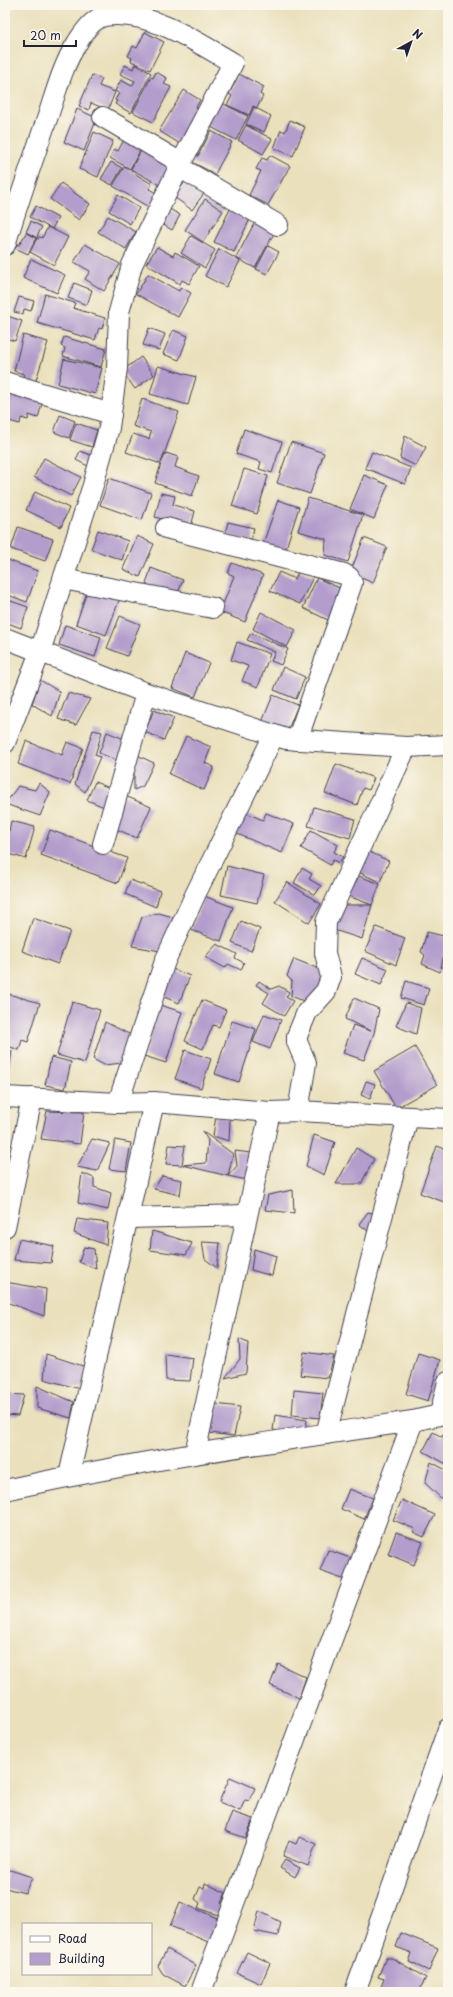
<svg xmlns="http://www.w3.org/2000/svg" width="453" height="1997" viewBox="0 0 453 1997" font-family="'Playpen Sans',sans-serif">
<rect width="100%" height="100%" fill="#fbf7ec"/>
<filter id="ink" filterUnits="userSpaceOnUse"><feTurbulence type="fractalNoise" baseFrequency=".025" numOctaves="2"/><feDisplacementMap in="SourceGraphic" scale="8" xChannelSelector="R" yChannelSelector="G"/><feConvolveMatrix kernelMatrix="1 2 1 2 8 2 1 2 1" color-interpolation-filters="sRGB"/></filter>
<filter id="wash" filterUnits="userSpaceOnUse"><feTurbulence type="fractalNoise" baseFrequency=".012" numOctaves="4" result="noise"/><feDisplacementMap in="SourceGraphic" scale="16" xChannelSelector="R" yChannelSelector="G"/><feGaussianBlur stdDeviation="0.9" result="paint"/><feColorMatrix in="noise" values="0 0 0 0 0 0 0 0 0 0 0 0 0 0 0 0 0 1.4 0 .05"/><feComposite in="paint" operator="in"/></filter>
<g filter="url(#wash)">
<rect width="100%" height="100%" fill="#eae0bc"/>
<g id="blocks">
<g fill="#b39dcc">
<polygon points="145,32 164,42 150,70 131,61 132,58 128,56 133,46 137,48"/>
<polygon points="135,64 151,73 131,113 115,104 117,101 115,100 119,93 115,91 121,80 132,86 135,81 120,74 125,65 133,69"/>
<polygon points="156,72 167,78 164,84 171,87 153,122 133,112 151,77 153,78"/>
<polygon points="239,74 264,87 260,94 263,96 257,108 253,106 249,115 227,105 232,96 229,94"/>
<polygon points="92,75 102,79 99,86 115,92 108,110 91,103 89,110 79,106"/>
<polygon points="184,90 200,100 196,107 201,113 182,145 159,131"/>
<polygon points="220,102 248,116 236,140 205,124"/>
<polygon points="254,107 271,116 264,132 246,124"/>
<polygon points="77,109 97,118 84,151 64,142"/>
<polygon points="290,120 305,127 293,156 274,148 281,130 285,132"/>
<polygon points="246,125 272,139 263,154 238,140"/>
<polygon points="211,131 232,142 215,174 192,162 195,155 198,156"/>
<polygon points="94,132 113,141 98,177 79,169"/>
<polygon points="126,136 143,145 130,169 110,158 114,149 118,151"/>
<polygon points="142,149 176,168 165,188 131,169"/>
<polygon points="270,155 290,166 268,205 249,195 261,171 256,169 262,158 267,160"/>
<polygon points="111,162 122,168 112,185 101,179"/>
<polygon points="124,167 152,184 149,189 158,194 150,208 113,186"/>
<polygon points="189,176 207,189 192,210 174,197"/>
<polygon points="61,183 90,204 79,220 50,199"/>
<polygon points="118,195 139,208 130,224 109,211"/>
<polygon points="205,199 223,211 203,242 185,230"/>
<polygon points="36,206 58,218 52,229 30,217"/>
<polygon points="166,207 180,215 172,230 157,221"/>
<polygon points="231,207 251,217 234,252 214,242"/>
<polygon points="108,216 136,232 126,249 98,232"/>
<polygon points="257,218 277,228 255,268 236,258"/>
<polygon points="31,221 42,227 37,236 42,238 48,227 68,237 54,265 30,252 37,238 39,239 26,232"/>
<polygon points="26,233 36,238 28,254 15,248 17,244 19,245"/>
<polygon points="191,236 215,250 205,268 181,253"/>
<polygon points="85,244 120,264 104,291 85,279 90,271 74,262"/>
<polygon points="268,246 279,252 267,274 256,269"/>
<polygon points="157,247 173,256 175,252 199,266 189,284 182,280 180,284 146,264"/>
<polygon points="219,249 240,261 226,287 205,276"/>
<polygon points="31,259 65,275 57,293 23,278"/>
<polygon points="148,274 179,291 181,287 191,293 178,317 136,294"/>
<polygon points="74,283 92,290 87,305 68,298"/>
<polygon points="45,294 75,303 73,308 105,318 102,329 99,328 95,340 37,323"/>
<polygon points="19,297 34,301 31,311 24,309 23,314 14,312"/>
<polygon points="5,315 22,321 15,341 5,338"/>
<polygon points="149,328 165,334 159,350 143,345"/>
<polygon points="173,330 188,336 179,360 163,354"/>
<polygon points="23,335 48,342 35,383 23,379 24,374 14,371"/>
<polygon points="64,337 106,349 101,367 63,356 65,348 61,346"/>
<polygon points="141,357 154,375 135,389 122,371"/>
<polygon points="64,359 102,368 95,394 58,384"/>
<polygon points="158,366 196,377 188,405 150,394"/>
<polygon points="10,386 44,396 38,418 29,415 28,420 21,418 20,424 5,420 7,409 5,408 5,402"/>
<polygon points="142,399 179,412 161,463 166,453 178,457 175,467 199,476 192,496 155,483 161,464 126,452 133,434 149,439 151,432 133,426"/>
<polygon points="60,415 75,421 69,438 54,432"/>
<polygon points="76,423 97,430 92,447 70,440"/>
<polygon points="244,429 282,442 272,473 259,469 261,462 236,454"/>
<polygon points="405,436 426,447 416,466 400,458"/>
<polygon points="291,442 324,453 310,494 277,483"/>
<polygon points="80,451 93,456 88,466 76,460"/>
<polygon points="372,452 411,468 405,484 365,468"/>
<polygon points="44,458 81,477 71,496 34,477"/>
<polygon points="244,469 268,476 257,514 232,506"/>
<polygon points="364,475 388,485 374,519 350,509"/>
<polygon points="109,478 151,493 142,520 100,505"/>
<polygon points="35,492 69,508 61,527 26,510"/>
<polygon points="161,493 175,496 173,505 195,511 191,527 155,517"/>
<polygon points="308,498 363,515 348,562 325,555 326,539 298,531"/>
<polygon points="278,500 299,507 285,551 263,544"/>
<polygon points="228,522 254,528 251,541 225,535"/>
<polygon points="18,527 53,539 45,561 11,549"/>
<polygon points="98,530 128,541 122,560 91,549"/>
<polygon points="137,536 154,544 140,577 123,569"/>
<polygon points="364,538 387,547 373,583 350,573"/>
<polygon points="5,559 38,571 27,602 5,594"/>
<polygon points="232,563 263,575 245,622 220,612 234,576 228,573"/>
<polygon points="151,568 183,580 176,598 145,587"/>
<polygon points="299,570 313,577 300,604 270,591 279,572 295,579"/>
<polygon points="317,578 342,589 328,620 303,608"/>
<polygon points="89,586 120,598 106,635 76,624"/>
<polygon points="5,599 28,607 21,628 5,622"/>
<polygon points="261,612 296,630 287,647 253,629"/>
<polygon points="120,616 140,624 127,656 107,648"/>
<polygon points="65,625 101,637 95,657 59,645"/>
<polygon points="251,633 288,649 281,665 271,661 275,652 247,640"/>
<polygon points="237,642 270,654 258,687 242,681 248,666 231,660"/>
<polygon points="185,653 209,663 195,697 172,688"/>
<polygon points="283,667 305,677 296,699 274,690"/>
<polygon points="40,680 60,692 52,716 32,704"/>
<polygon points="68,693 90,699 76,725 58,719"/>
<polygon points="273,695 298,705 287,732 262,722"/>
<polygon points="154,710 174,718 164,740 145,732"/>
<polygon points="93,730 102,732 95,755 100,757 85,792 75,784"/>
<polygon points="107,732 129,741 121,762 99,753"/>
<polygon points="186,736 211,747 205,763 214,767 204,790 169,774"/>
<polygon points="26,741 62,755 67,742 83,748 70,784 18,764"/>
<polygon points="137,755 154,763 143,786 134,790 134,773 131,771"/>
<polygon points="336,764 374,778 369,790 363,788 357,805 325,793"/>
<polygon points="95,782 117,791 109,809 87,800"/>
<polygon points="39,783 50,792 40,816 5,804 18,786 35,790"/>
<polygon points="123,795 151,807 137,838 109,826"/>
<polygon points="314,807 355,819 350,838 308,826"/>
<polygon points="244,812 263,820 266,813 294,824 282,853 235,833"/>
<polygon points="11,821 35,827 26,859 5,853 5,830 9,831"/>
<polygon points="50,830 127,858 118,883 41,855"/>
<polygon points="311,830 338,845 334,852 343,857 339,863 333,860 330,865 301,848"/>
<polygon points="363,849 389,861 380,882 354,870"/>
<polygon points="227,866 264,875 257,903 221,895"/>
<polygon points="302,868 312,874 309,879 321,886 315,895 294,883"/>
<polygon points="351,873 380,884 372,905 343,894"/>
<polygon points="130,880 160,891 156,907 125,894"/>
<polygon points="287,882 321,904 309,923 275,901"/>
<polygon points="204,896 233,907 221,941 191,930"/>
<polygon points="345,905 372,905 362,939 334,930"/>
<polygon points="159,913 173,917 166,952 132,946 142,917"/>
<polygon points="33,918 70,931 58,964 22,951"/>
<polygon points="241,921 260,929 251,951 232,943"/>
<polygon points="376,927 405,938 396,965 365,951"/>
<polygon points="427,932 448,937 440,972 422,964 425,955 421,952"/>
<polygon points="217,944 237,954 235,958 244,963 241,970 228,964 225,968 205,957"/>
<polygon points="362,958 388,969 381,985 355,974"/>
<polygon points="294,959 329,973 309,1003 291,996 292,981 287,976"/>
<polygon points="170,968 190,976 179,1003 159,995"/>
<polygon points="259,981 271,989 279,986 289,992 286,997 293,1001 284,1016 263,1003 269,993 256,985"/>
<polygon points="406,981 429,988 424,1005 401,998"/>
<polygon points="5,993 40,1003 28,1042 22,1040 19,1050 5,1045"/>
<polygon points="354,998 379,1009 374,1033 364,1060 343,1053 353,1025 371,1031 345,1019"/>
<polygon points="202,1000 226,1010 219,1027 213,1025 203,1049 185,1041"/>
<polygon points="72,1002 100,1010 85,1063 57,1055"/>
<polygon points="406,1003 421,1008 416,1034 396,1026"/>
<polygon points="160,1005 182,1012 166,1063 144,1056"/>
<polygon points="264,1014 281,1020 270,1049 253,1042"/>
<polygon points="232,1021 256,1029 239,1082 215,1074"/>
<polygon points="105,1022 135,1037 123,1063 104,1065 93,1059"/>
<polygon points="415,1047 437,1085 396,1108 374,1071"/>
<polygon points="5,1050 12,1051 7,1080 5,1080"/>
<polygon points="185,1050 211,1059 201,1088 175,1079"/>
<polygon points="51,1057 71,1062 65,1089 45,1085"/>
<polygon points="366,1081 375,1084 370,1099 361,1095"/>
<polygon points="47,1111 84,1112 80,1144 41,1139"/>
<polygon points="216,1116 230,1119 229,1141 213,1136"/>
<polygon points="202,1131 233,1154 228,1176 183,1165 206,1163 208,1140"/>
<polygon points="314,1135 335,1142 324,1175 306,1166"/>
<polygon points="92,1139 110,1143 97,1171 77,1167"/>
<polygon points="115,1140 131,1143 126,1171 109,1169"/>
<polygon points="169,1145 185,1146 182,1165 166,1164"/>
<polygon points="437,1146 448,1150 448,1189 444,1202 420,1193"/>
<polygon points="356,1148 374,1159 361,1184 336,1184"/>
<polygon points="235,1151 251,1153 247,1180 228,1176 237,1166"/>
<polygon points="82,1173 94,1178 94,1187 111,1193 108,1210 78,1203"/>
<polygon points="162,1176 182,1180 180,1195 154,1189"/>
<polygon points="293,1190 294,1213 265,1210 268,1195"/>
<polygon points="368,1212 380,1215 376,1237 359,1224"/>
<polygon points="77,1219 108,1223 106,1245 74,1233"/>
<polygon points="152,1231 166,1235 192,1243 186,1255 150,1250"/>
<polygon points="19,1239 54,1246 51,1263 14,1260"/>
<polygon points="202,1242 220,1243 217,1268 205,1259"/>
<polygon points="84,1247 94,1249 96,1269 79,1262"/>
<polygon points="254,1249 276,1256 272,1276 251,1270"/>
<polygon points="5,1282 46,1289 44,1316 9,1303"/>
<polygon points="239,1339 248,1343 246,1373 225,1378 240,1359"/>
<polygon points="304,1352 334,1356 328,1378 300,1375"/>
<polygon points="418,1353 440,1360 428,1401 406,1394"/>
<polygon points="46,1354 86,1367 84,1390 44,1379"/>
<polygon points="165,1354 193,1358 190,1381 166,1380"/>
<polygon points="37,1386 74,1402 71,1418 37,1408"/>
<polygon points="294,1390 323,1393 320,1418 292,1415"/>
<polygon points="5,1394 24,1395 18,1416 5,1415"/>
<polygon points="215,1404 240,1407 234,1436 209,1433"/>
<polygon points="275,1415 307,1420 305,1435 273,1430"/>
<polygon points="446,1429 448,1430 448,1465 423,1451 433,1432 442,1437"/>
<polygon points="431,1462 448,1471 448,1491 443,1500 425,1483"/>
<polygon points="349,1489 373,1498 364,1519 341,1509"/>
<polygon points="402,1500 435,1515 424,1537 413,1532 415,1529 393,1520"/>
<polygon points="396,1532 423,1542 414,1565 388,1554"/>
<polygon points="328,1550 356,1560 348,1581 320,1571"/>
<polygon points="278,1664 306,1677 299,1698 270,1685"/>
<polygon points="230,1777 255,1788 249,1801 245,1800 240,1811 219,1802"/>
<polygon points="232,1812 253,1819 246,1838 225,1831"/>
<polygon points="299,1837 316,1844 308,1866 283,1856 289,1841 296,1844"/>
<polygon points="285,1860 300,1868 295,1877 280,1868"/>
<polygon points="7,1869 32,1877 25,1893 5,1888"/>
<polygon points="205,1883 226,1893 221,1903 227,1906 222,1915 215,1914 198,1908 200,1903 195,1899 200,1887 204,1888"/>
<polygon points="180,1902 224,1921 213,1944 170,1926"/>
<polygon points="259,1911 281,1922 278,1936 254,1931"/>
<polygon points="401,1933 438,1948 429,1971 409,1962 412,1953 396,1947"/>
<polygon points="167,1949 196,1965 185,1986 163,1974 158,1966"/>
<polygon points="247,1952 270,1963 261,1984 237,1973"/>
<polygon points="386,1958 392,1958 426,1978 418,1992 379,1992 384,1979 378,1977"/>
</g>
</g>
</g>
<g filter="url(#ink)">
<use href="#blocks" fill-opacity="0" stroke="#403e4e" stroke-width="1"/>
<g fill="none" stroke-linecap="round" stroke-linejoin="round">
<g stroke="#403e4e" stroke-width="22">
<g id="minor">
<polyline points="103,117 181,163"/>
<polyline points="179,167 278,225"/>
<path d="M5,245C18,202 33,159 48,116C56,92 63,65 77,43C83,33 93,18 105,16C148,9 197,42 233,63L181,163L132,265L119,312L117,368L109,428L93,485L40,652L5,743"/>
<polyline points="5,382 111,414"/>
<polyline points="166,528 344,574 349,577 352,583 297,740"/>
<polyline points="63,579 213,608"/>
<polyline points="5,638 146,693 286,739 406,747 448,745"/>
<polyline points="103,844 146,693"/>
<polyline points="5,1097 118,1103 154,1102 270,1112 298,1111 448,1119"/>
<polyline points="118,1103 165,961 196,893 274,735"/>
<polyline points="298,1111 306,1063 297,1042 297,1036 307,1012 326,991 331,977 325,953 326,922 406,747"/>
<polyline points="128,1218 247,1215"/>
<polyline points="5,1227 32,1098"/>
<polyline points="440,1414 448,1382"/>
<polyline points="326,1434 408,1117"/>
<polyline points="195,1453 270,1112"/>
<polyline points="69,1476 154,1102"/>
<path d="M5,1490C140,1460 276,1441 413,1421L448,1413"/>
<polyline points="201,1992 413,1421"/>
<polyline points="355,1992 448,1729"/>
</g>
</g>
<use href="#minor" stroke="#fff" stroke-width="20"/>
</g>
</g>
<rect width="453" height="1997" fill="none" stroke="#fbf7ec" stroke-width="20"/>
<rect x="22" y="1923" width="130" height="52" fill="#fbf7ec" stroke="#a4a2a5"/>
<rect x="30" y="1936" width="20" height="6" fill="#ffffff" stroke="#a4a2a5"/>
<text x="58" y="1943" font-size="12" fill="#22223b">Road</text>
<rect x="30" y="1953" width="20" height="12" fill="#b39dcc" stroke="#a4a2a5"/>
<text x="58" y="1963" font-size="12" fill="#22223b">Building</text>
<g transform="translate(411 42) rotate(40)" stroke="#fbf7ec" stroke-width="3" paint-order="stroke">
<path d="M0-3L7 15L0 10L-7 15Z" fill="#22223b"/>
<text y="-6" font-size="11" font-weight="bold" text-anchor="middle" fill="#22223b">N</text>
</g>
<path d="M24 40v6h52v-6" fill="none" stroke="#22223b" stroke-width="2"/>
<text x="30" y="40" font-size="12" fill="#22223b" stroke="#fbf7ec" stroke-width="3" paint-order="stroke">20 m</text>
</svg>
